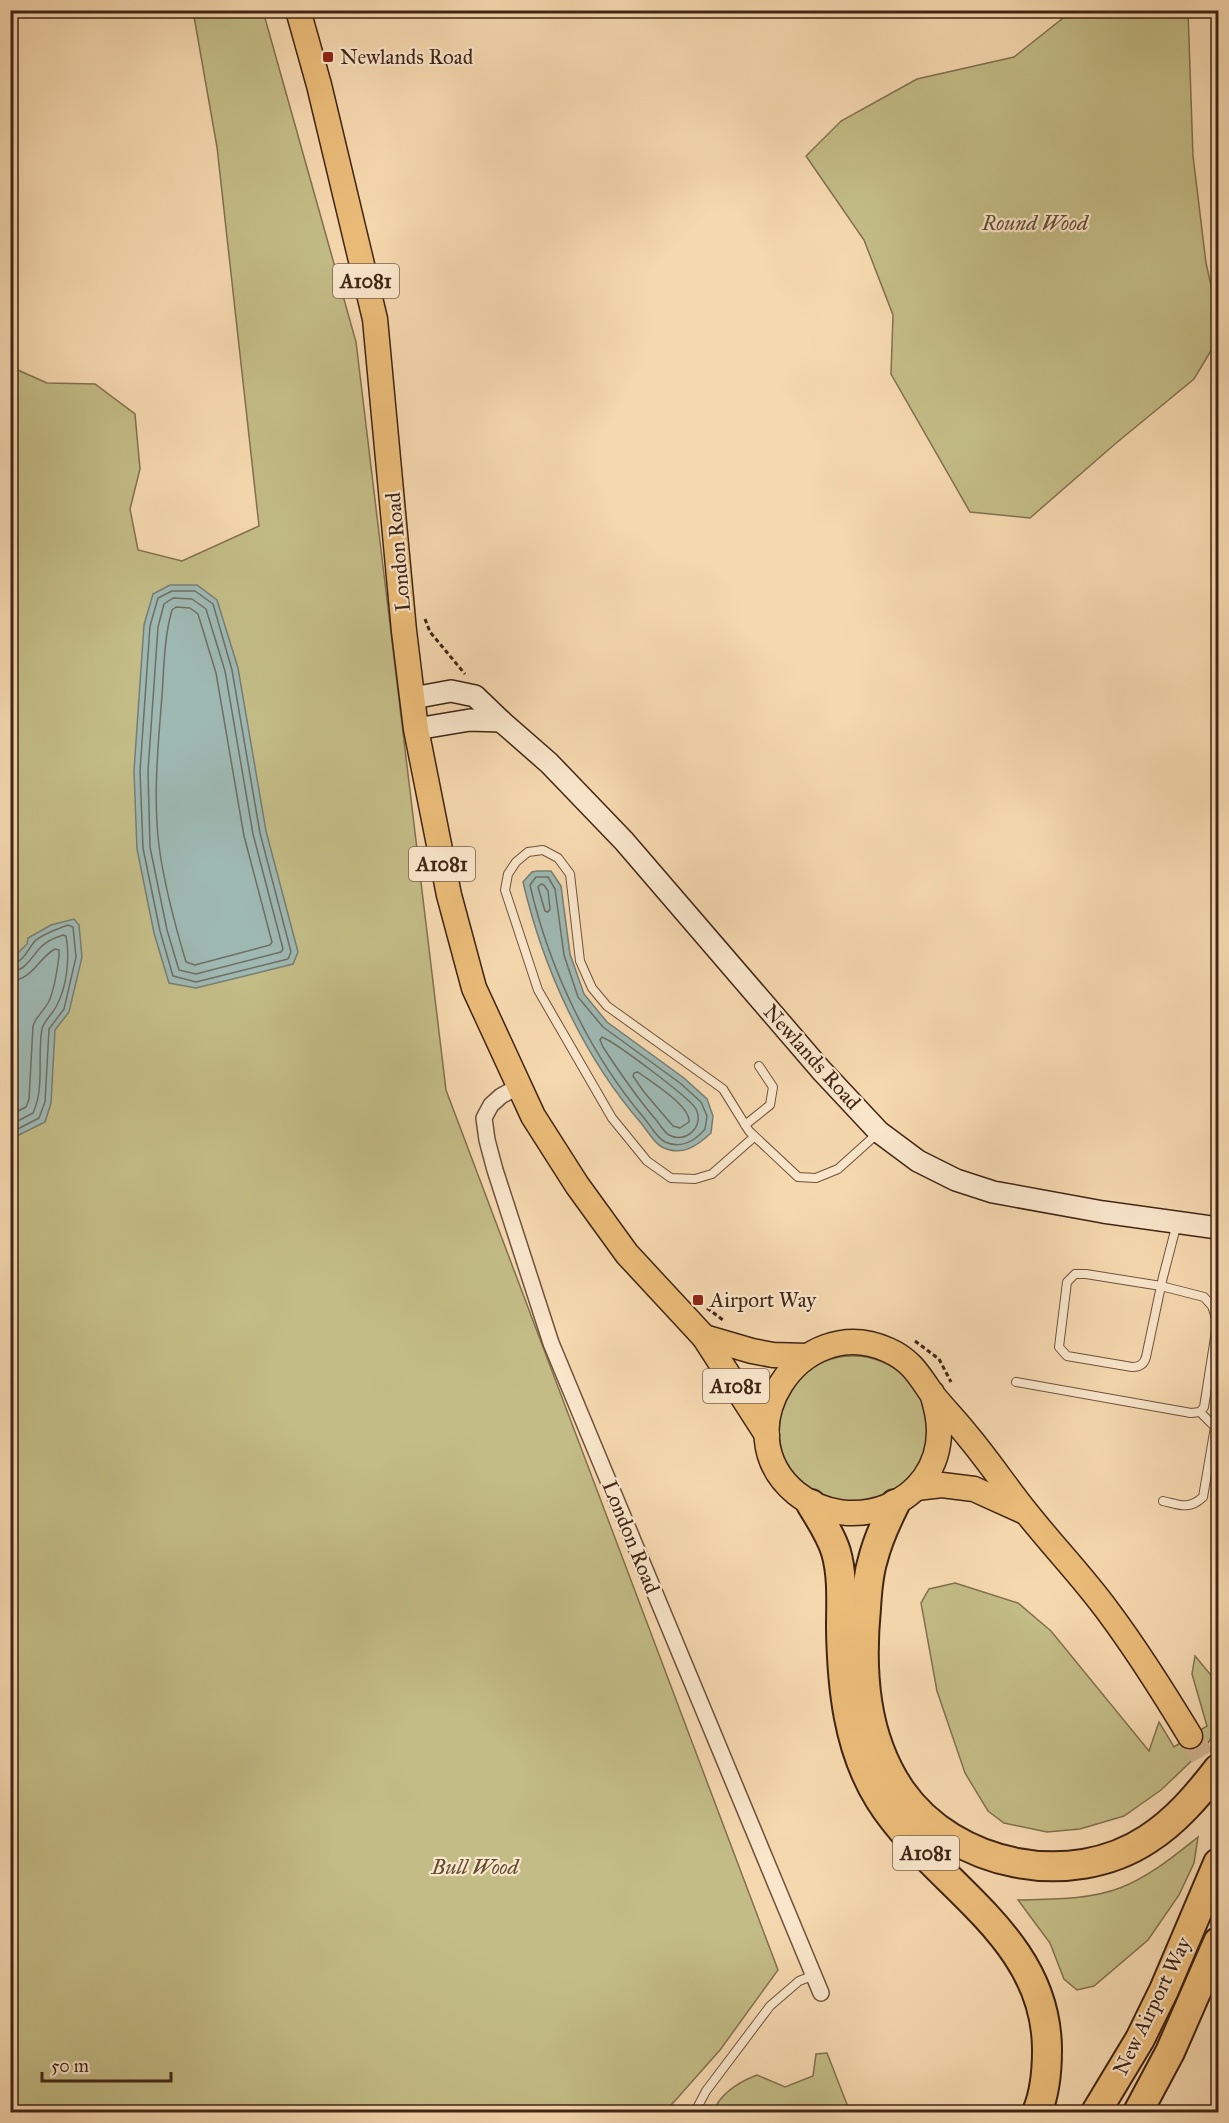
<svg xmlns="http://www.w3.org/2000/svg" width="1229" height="2123" viewBox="0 0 1229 2123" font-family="'IM FELL Great Primer',serif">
<rect width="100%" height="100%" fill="#f6d8af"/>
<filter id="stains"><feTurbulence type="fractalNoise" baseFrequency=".00333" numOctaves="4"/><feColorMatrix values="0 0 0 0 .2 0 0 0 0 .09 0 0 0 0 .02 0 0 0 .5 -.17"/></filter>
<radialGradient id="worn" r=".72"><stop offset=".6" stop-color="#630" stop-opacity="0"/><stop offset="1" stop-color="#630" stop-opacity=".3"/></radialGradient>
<g fill="#c3bc86" stroke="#82704e" stroke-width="1.5">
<polygon points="193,11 263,11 356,342 446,1090 778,1970 720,2050 665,2112 11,2112 11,367 47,383 95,384 135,414 140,469 130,509 138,550 182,561 259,526 217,147"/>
<polygon points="1072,11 1188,11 1193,156 1206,263 1218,316 1218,339 1194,379 1115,444 1030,518 970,512 891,374 893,315 864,240 806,156 841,121 917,79 1014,57"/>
<circle cx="853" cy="1430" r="74"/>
<polygon points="955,1583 1018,1603 1051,1631 1149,1751 1159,1722 1174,1747 1207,1726 1192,1674 1195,1656 1215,1680 1218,1674 1218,1728 1204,1749 1161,1790 1124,1816 1080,1829 1047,1832 1004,1823 988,1811 965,1773 937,1691 921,1603 929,1589"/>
<path d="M1198,1837L1194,1863L1179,1895L1148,1940L1094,1986L1077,1990L1064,1979L1050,1943L1018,1900C1051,1899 1088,1900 1120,1888C1149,1877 1174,1856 1198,1837Z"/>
<path d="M827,2053L850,2112H713C720,2094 739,2082 757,2075L785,2087L813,2076L816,2054Z"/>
</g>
<g fill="#9eb8b2" stroke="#787d73" stroke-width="1.5">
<polygon points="170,585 197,585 217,600 238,668 266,831 298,952 293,964 196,988 169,983 154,933 137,849 134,771 144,625 153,594"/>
<path d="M537,871H551L561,886L570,954L584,994L607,1022L684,1078L707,1099L713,1116L711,1133C697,1146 682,1157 662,1147C654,1143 647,1130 641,1123C583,1056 543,968 523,882L532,872Z"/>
<polygon points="74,919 79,925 82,957 69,1012 55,1030 51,1103 45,1122 11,1139 11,960 27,944 28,938 51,925"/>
</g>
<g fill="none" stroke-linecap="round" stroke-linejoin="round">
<g stroke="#6f6e64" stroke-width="1.5">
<polygon points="172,591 195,591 213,604 232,670 260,833 291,952 288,959 196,982 173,976 160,931 143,848 140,771 150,626 158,598"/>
<polygon points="173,598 192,599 206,609 225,671 253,834 283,949 281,952 196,974 179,970 167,930 150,847 148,771 158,627 164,604"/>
<path d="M176,607L190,608L198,614L216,673L244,836L272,942L270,945L195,965L186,962C175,925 164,884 159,846C153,797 158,745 162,696C164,667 164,638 172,610Z"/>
<path d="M536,877H548L555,889L564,955L578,997L603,1027L680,1083L701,1102L707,1116L705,1129C695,1141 681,1149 665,1142C657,1138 650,1125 644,1118C589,1053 549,968 530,885Z"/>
<polygon points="541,884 544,885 548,891 550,909 548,912 545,911 538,887"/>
<path d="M10,964C23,963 27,951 34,942C40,935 60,928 68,925L73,927L76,957L64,1009L49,1029L45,1102L39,1118L10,1133"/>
<path d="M10,972C26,971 31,957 41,947C46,941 57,937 63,935L66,936C70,957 67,986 57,1005C53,1014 44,1020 42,1029C37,1056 45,1087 33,1113L10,1125"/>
<path d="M10,981C33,980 38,958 55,949L59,950V956C57,971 55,988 49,1001C45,1010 36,1016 33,1026L29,1099L26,1107L10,1115"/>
<path d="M602,1037C615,1042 690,1098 696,1109C705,1127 685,1144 669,1135C664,1132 660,1125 657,1121C637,1098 620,1073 603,1047L600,1040Z"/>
<path d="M634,1073L638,1072C651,1082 691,1106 689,1122L680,1128L673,1126L644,1092L633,1076Z"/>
</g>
<polyline stroke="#d2b490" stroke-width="24" stroke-dasharray="24 12" stroke-linecap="butt" points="1190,1736 1218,1783"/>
<g stroke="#6e523c" stroke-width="10">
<g id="lane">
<polyline points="745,1125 770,1105 773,1087 759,1066"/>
<polyline points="754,1137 712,1174 695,1179 671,1178 647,1161 612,1118 538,990 505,890 508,874 516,862 528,852 543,850 558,858 570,874 580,961 592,988 607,1006 723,1089 749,1131 798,1177 816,1178 838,1169 878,1133"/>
<path d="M1016,1382L1191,1413L1200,1412L1204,1407L1216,1331V1318L1212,1306L1204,1297L1161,1286L1086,1274H1075L1067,1282L1059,1347L1067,1356L1132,1367C1139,1367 1144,1365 1146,1357L1161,1286L1163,1277L1177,1223"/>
<path d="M1163,1501C1180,1505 1189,1510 1203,1497L1215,1427L1200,1412"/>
<polyline points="698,2112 697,2108 706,2091 770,2006 799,1981 812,1976"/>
</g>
</g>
<g stroke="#6e523c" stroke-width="18">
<polyline id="street" points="519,1086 501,1096 491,1105 484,1118 487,1140 495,1170 551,1343 821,1993"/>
</g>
<g stroke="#402515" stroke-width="24">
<g id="secondary">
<polyline points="413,698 451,691 475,696 501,721 549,763 624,841 821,1070 879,1132 918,1161 956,1180 993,1192 1103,1212 1218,1228"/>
<polyline points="416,729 470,720 501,721"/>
</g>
</g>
<g stroke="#402515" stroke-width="27">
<g id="primary">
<polyline points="298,10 319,85 375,319 404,631 416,729 449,895 474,988 533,1116 577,1185 627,1254 704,1337 767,1435"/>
<polyline points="704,1337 752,1351 773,1355 807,1356"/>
<path d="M932,1393C936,1406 939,1418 939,1431C939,1505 850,1537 796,1493C722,1432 800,1310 888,1350C911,1360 919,1375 932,1394C943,1408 956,1421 967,1435C988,1460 1006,1487 1026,1512C1052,1545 1082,1576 1107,1610C1137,1650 1164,1693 1190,1736"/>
<polyline points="916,1488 942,1485 974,1489 1025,1512"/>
</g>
</g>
<g stroke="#402515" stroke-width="32">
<g id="highway">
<path d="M811,1504C820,1519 831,1535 836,1552C843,1576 841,1604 841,1629C842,1687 848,1749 880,1800C934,1885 1047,1935 1047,2050C1047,2071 1045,2093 1037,2112"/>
<path d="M895,1504C886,1522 878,1539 873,1559C868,1575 867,1591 866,1608C860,1671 864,1737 901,1791C954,1867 1071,1890 1148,1839C1176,1821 1198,1795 1218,1769"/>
<polyline points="1096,2112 1140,2039 1164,1990 1218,1863"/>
<polyline points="1138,2112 1170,2052 1218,1942"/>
</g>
</g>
<g stroke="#402515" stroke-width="3" stroke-dasharray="4.5 3" stroke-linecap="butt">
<polyline points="320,13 329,10"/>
<polyline points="425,619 430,632 465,674"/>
<polyline points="707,1308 723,1320"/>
<polyline points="915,1341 939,1359 951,1382"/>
</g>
<use href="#lane" stroke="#f9e6cb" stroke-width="8"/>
<use href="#street" stroke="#f9e6cb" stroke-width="15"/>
<use href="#secondary" stroke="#f9e6cb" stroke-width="21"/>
<use href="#primary" stroke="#ebbc78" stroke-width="24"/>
<use href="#highway" stroke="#ebbc78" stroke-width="28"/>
</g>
<g fill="#8f2418" stroke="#f9e6cb" stroke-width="2">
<rect x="322" y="51" width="12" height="12" rx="3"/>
<rect x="692" y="1294" width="12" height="12" rx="3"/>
</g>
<g text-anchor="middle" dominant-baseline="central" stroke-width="4.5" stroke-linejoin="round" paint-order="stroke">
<g fill="#f9e6cb" stroke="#785f4c" stroke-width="1.5">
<rect x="333" y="264" width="66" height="34" rx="4.5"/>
<rect x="409" y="847" width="66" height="34" rx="4.5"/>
<rect x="703" y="1369" width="66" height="34" rx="4.5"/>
<rect x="893" y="1836" width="66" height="34" rx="4.5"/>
</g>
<g font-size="20" font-weight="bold" fill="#402515">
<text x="366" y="281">A1081</text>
<text x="442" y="864">A1081</text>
<text x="736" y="1386">A1081</text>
<text x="926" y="1853">A1081</text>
</g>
<g font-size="21" fill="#402515" stroke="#f9e6cb" text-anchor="start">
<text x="340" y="57">Newlands Road</text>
<text x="710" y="1300">Airport Way</text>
</g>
<g font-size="21" font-style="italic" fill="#614b31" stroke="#f9e6cb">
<text x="1035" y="223">Round Wood</text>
<text x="475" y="1867">Bull Wood</text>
</g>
<g font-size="21" fill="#402515" stroke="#f9e6cb">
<text transform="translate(398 552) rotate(-95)">London Road</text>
<text transform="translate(812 1057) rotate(48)">Newlands Road</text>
<text transform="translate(631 1537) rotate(68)">London Road</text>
<text transform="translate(1152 2006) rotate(-64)">New Airport Way</text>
</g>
</g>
<rect width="1229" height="2123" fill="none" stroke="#f6d8af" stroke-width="36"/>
<rect x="12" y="12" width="1205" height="2099" fill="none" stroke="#402515" stroke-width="3"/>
<rect x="18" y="18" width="1193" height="2087" fill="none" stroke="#402515" stroke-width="1.5"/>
<path d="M42 2072v9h129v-9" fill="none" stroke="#402515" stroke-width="3"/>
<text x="51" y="2072" font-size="18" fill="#402515" stroke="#f9e6cb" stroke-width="4.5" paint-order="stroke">50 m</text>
<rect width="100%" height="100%" filter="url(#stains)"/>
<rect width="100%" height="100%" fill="url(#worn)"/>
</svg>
